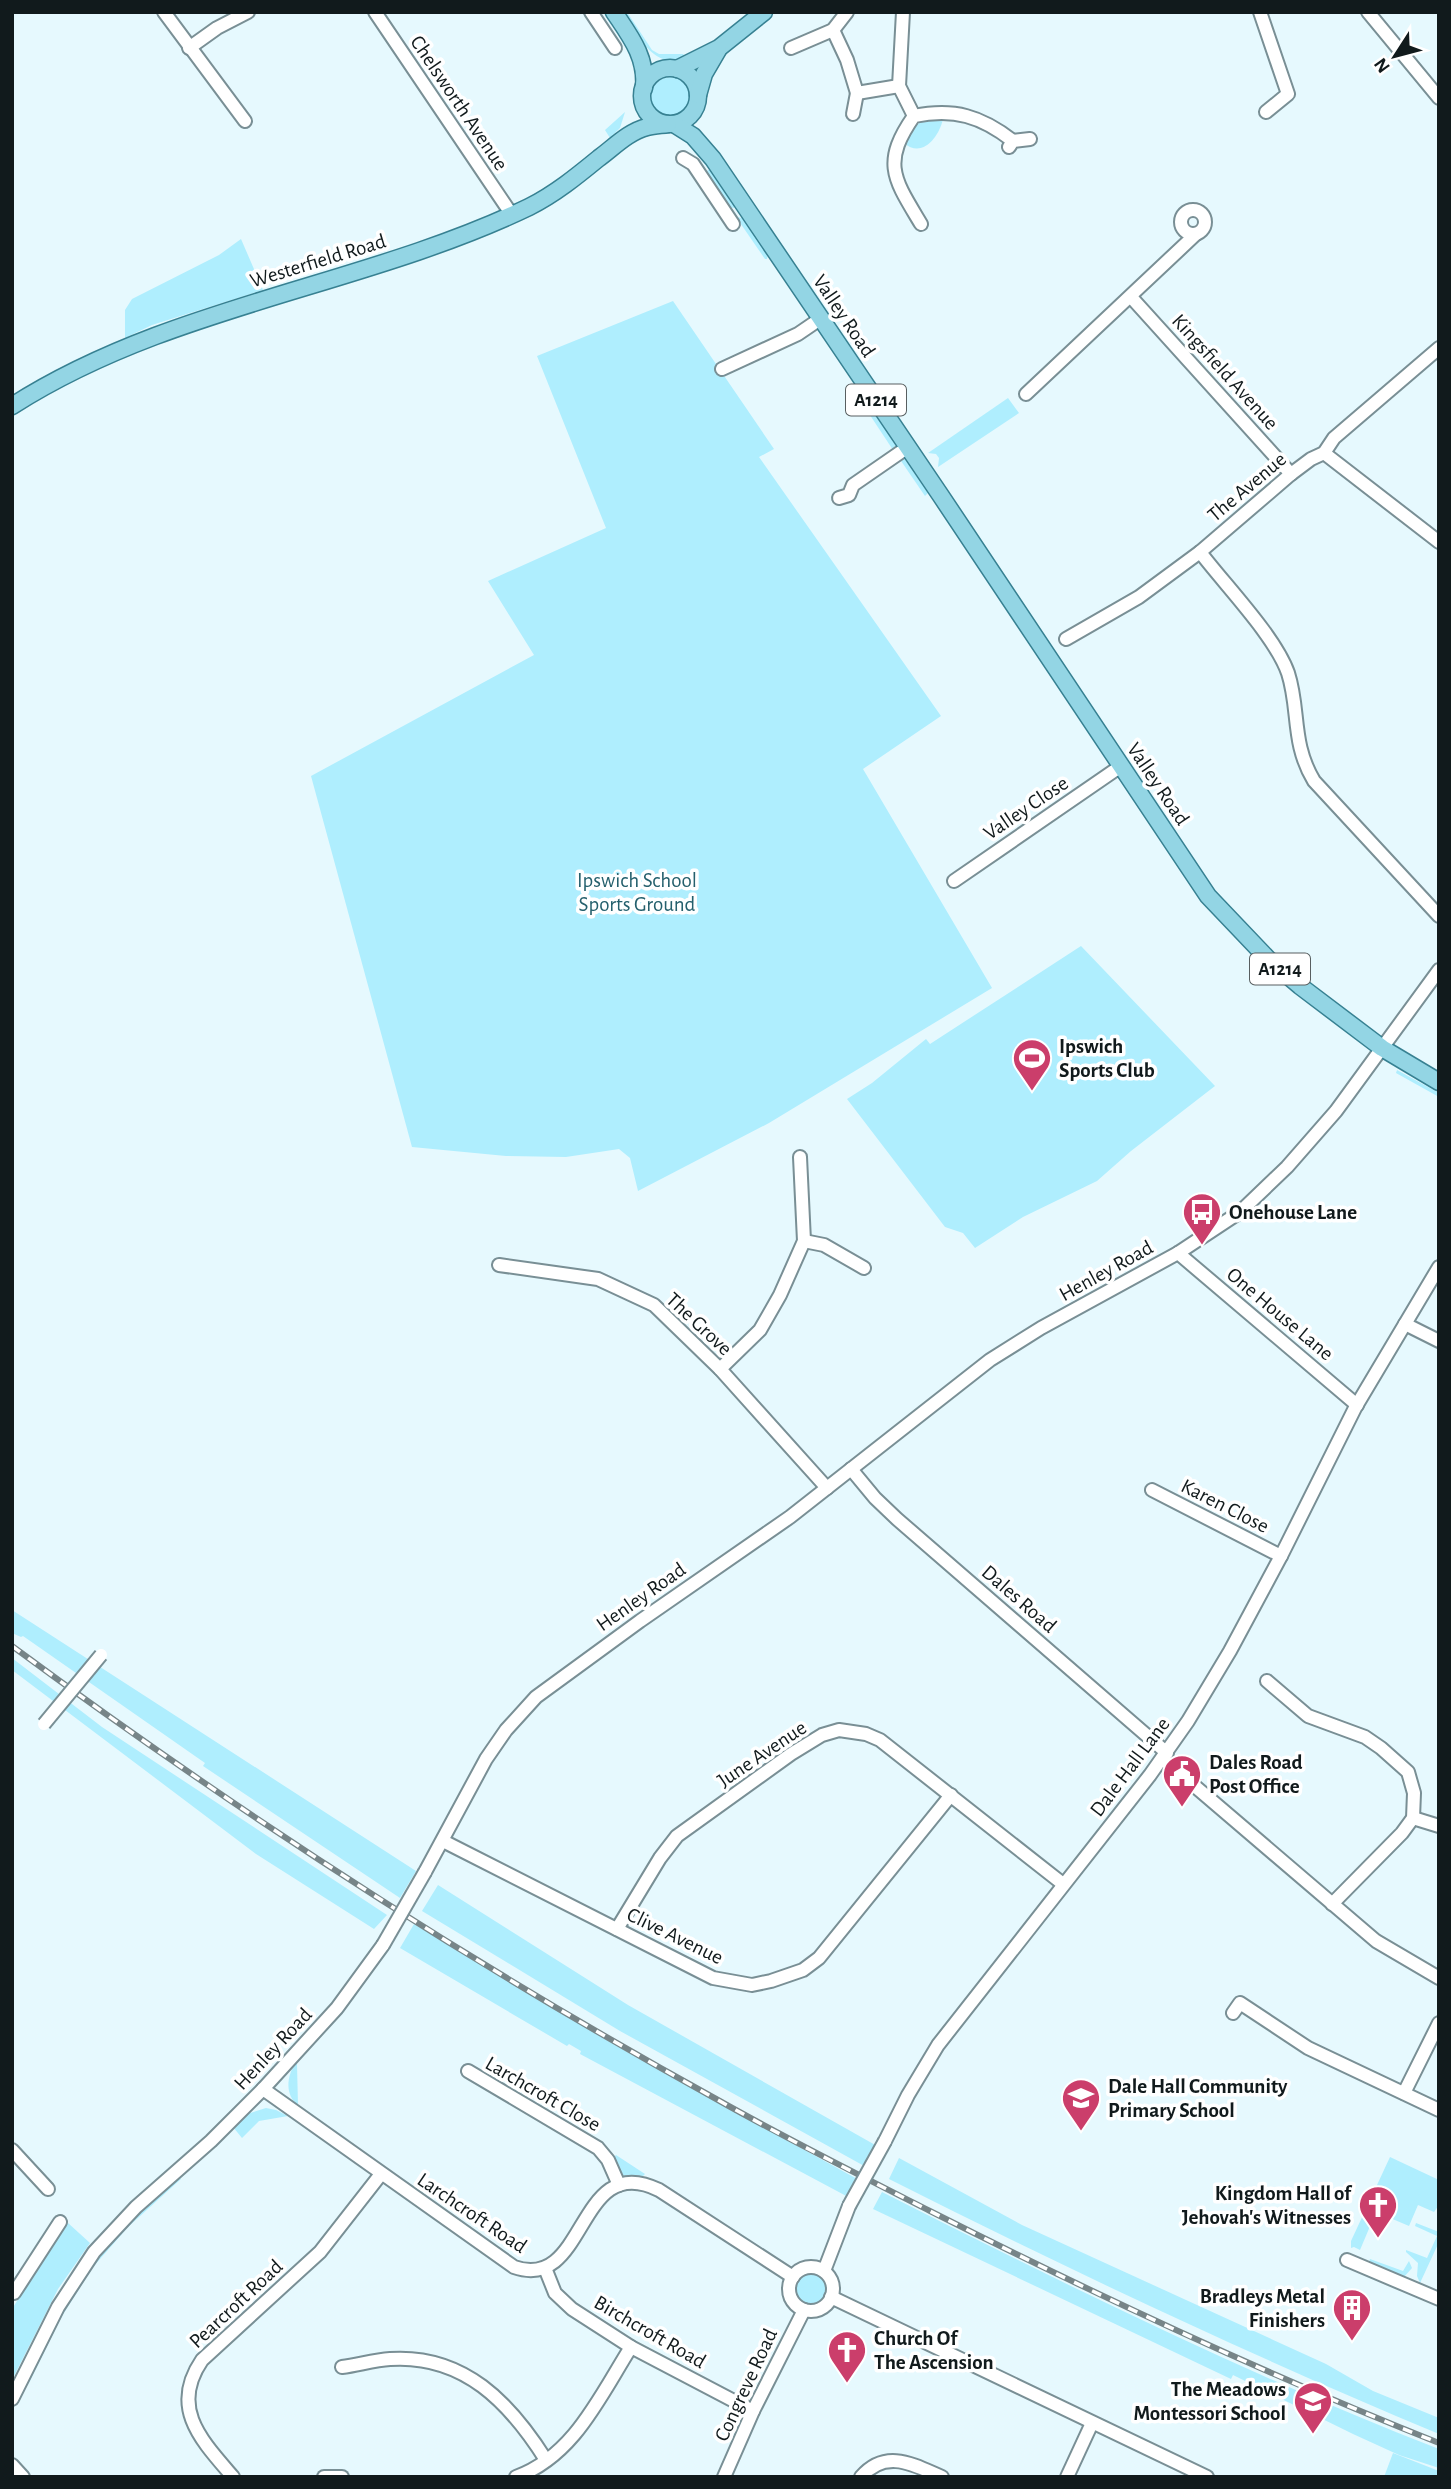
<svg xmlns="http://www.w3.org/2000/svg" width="1451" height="2489" viewBox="0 0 1451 2489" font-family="'Alegreya Sans',sans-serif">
<rect width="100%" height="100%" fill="#e6f9fe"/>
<g fill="#afeefe">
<path d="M623,12H627L652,50L659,54H683L687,58C653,71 639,36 623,12Z"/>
<circle cx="671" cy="97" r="20"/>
<polygon points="625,112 620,128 610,138 605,130"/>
<path d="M927,118L943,119C939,137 922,159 904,143L912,128Z"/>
<polygon points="708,170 711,170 734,206 734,208 729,207 706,172"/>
<polygon points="736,217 743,218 768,255 767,259 765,259"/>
<polygon points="241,239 263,290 152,325 125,338 125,310 132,299 219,255"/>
<polygon points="673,301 774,449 759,457 941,716 863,769 992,988 769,1123 638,1191 630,1158 619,1149 566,1157 506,1156 412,1147 311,776 534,655 488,581 606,528 537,356"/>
<polygon points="1008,398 1019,413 938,467 939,458 936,454 928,453"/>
<polygon points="869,405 896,446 893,450 864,406"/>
<polygon points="899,458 904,458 928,493 925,496"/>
<polygon points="1081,946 1215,1086 1131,1151 1097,1181 1023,1217 975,1248 963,1233 945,1227 847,1099 872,1083 926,1039 930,1044"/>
<polygon points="1397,1070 1439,1093 1439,1097 1396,1073"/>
<polygon points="12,1610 416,1871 400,1898 203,1766 205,1763 23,1636 21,1637 12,1633"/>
<polygon points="12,1658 102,1727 387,1915 374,1929 256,1854 12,1670"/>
<polygon points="438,1885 628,2005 877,2146 866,2167 620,2031 422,1911"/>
<polygon points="414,1924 629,2053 859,2180 850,2198 580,2054 581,2051 569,2044 567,2046 400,1948"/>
<path d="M296,2063L297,2064L298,2106C285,2095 286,2076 296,2063Z"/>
<polygon points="266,2108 276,2110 288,2116 259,2121 242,2138 233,2127 247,2114"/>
<polygon points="616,2155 645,2174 641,2178 624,2176 612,2159"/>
<polygon points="1390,2157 1439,2180 1439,2205 1434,2212 1418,2205 1409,2226 1376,2212 1360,2250 1354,2247 1351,2248 1351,2241"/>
<path d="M899,2158L1022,2225L1326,2364L1373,2391L1439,2418V2434C1252,2356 1069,2270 889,2179Z"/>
<path d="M179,2177L181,2179L129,2226L93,2267L62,2316L28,2385C31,2372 39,2358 45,2346C78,2274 121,2229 179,2177Z"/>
<path d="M882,2192C1064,2284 1248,2375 1439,2449V2468L1399,2455L1353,2434L1233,2375L1231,2379L873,2209Z"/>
<polygon points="68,2223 90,2243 58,2289 12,2380 12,2309 55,2240"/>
<polygon points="1416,2223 1439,2232 1439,2242 1420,2283 1417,2276 1418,2263 1406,2252 1406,2250 1427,2258 1437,2236 1415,2226"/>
<polygon points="1370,2259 1403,2271 1409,2261 1412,2268 1404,2277 1369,2262"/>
<circle cx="811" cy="2289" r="17"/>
<polygon points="1393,2453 1439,2471 1439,2477 1384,2477"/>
</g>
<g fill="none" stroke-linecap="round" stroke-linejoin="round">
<g stroke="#798f95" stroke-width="16">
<g id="minor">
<polyline points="164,12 245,121"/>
<polyline points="375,12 512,215"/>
<polyline points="591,12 615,48"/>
<polyline points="903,12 899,86 914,116"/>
<polyline points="1260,12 1288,94 1266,112"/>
<polyline points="1368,12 1439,98"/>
<polyline points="833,30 847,60 857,93 899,86"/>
<polyline points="189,48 217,28 248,12"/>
<polyline points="791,48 833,30 847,12"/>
<polyline points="853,114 857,93"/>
<polyline points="1009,147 1013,141 1030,139"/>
<polyline points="683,158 693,164 733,224"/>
<circle cx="1193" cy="222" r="12"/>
<path d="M921,224C894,179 881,163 914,116C954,108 981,116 1013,141"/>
<polyline points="1131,297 1291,474"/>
<polyline points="722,369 798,334 820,319"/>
<polyline points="1026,394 1196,234"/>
<polyline points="1324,453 1439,542"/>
<polyline points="839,498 849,495 853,485 908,447"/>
<path d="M1200,552C1225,585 1275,636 1288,673C1300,710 1291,743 1314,781L1439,916"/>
<polyline points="1066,639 1139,597 1200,552 1291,474 1311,459 1324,453 1334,438 1439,348"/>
<polyline points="954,881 1121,766"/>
<polyline points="804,1241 824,1245 864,1268"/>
<polyline points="1178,1253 1357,1405"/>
<polyline points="499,1265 598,1279 654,1305 720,1369 827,1488"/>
<polyline points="1405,1324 1439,1341"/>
<polyline points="720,1369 760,1330 780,1295 804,1241 800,1157"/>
<polyline points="851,1469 875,1498 897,1519 1167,1753"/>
<polyline points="1152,1490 1281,1556"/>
<polyline points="1267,1681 1308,1716 1365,1737 1381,1748 1408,1772 1414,1793 1413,1818 1402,1833 1332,1904"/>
<polyline points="1163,1759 1376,1941 1439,1978"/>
<polyline points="1413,1818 1439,1826"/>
<polyline points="443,1841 713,1978 752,1985 771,1981 803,1970 819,1958 951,1795"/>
<polyline points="425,1872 486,1759 506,1730 536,1697 640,1621 790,1517 990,1360 1041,1328 1178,1253 1240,1212 1287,1167 1336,1111 1439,970"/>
<polyline points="617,1929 660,1858 677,1836 791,1754 822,1735 839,1730 866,1734 880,1740 1063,1884"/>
<polyline points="1233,2013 1240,2003 1308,2048 1439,2110"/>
<polyline points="468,2071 598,2148 608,2160 619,2185"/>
<path d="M263,2089L514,2267C588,2293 576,2149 659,2190L793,2277"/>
<polyline points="1404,2093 1439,2023"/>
<polyline points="885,2141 908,2095 938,2045 1150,1775 1188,1721 1230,1651 1281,1556 1355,1408 1439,1267"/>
<polyline points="12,2150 48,2189"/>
<polyline points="1347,2260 1439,2299"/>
<circle cx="811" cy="2289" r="22"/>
<polyline points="545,2268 555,2293 572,2309 631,2347 753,2411"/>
<polyline points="824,2271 849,2206"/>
<polyline points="14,2293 60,2222"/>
<polyline points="831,2297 1207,2477"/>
<path d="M342,2367C358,2365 374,2360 390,2359C464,2354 510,2403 546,2460"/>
<polyline points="12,2399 58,2307 94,2252 136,2207 211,2141 263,2089 337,2008 383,1945"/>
<polyline points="12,2465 23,2477"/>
<path d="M233,2477C202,2441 169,2408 202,2360L320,2252L381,2174"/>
<polyline points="324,2477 342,2477"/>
<path d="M516,2477C574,2456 600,2396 631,2347"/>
<polyline points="724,2477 753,2411 804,2310"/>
<path d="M861,2477C886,2448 914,2465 942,2477"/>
<polyline points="1067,2477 1092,2423"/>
</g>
</g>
<g stroke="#378192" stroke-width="19">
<g id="major">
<path d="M614,12C630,36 647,57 644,88"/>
<circle cx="670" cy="96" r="28"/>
<polyline points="677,69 719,48 764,12"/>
<polyline points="698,95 704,74 718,50"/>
<polyline points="674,124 693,136 713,159 941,496 1208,896 1268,959 1300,986 1382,1048 1439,1082"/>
<path d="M12,406C170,305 362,287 529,207C555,194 577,176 599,158C614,147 628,132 647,127C654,125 661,125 668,124"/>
</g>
</g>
<use href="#minor" stroke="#fff" stroke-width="12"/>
<use href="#major" stroke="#93d5e4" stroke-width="16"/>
<g stroke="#778588" stroke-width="6">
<path id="rail" d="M12,1646C237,1812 473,1965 718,2100C787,2139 859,2175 930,2211C1096,2295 1265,2374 1439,2443"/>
</g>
<use href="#rail" stroke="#fff" stroke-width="3.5" stroke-dasharray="10" stroke-linecap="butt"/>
<g stroke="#798f95" stroke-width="16" stroke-linecap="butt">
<g id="minor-bridge">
<polyline points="44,1724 101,1655"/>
<polyline points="383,1945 425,1872"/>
<polyline points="849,2206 885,2141"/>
</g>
</g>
<use href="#minor-bridge" stroke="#fff" stroke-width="12"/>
</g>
<defs>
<g id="stadium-pin" transform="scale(2.0125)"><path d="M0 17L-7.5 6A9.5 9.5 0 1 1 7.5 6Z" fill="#cb3e6b" stroke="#fff"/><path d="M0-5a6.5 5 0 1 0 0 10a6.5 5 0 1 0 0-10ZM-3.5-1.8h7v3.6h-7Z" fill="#fff"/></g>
<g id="bus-pin" transform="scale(2.0125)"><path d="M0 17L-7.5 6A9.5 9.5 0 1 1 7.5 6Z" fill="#cb3e6b" stroke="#fff"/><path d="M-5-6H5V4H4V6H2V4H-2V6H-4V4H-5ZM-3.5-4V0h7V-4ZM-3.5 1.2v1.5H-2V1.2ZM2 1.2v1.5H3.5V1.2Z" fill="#fff"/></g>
<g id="civic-pin" transform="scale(2.0125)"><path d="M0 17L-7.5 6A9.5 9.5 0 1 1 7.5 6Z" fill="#cb3e6b" stroke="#fff"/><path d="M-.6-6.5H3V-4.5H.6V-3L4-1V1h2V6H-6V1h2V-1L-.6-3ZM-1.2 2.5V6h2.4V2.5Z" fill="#fff"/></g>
<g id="school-pin" transform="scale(2.0125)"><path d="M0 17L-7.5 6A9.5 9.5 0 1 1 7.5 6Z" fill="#cb3e6b" stroke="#fff"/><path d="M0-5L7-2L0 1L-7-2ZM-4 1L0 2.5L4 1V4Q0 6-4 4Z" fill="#fff"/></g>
<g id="church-pin" transform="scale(2.0125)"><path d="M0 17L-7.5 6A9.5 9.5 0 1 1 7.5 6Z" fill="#cb3e6b" stroke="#fff"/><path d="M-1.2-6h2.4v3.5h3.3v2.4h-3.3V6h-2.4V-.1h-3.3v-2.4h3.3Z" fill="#fff"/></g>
<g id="building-pin" transform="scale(2.0125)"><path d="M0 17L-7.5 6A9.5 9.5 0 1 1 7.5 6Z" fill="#cb3e6b" stroke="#fff"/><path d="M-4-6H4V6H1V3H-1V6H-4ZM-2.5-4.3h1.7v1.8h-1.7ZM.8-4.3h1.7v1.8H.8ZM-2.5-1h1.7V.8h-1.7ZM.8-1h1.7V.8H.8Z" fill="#fff"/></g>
</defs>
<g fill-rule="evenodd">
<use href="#stadium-pin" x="1032" y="1058"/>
<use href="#bus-pin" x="1202" y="1212"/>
<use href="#civic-pin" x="1182" y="1774"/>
<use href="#school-pin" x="1081" y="2098"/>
<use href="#church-pin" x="1378" y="2205"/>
<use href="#building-pin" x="1352" y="2308"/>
<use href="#church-pin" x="847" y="2350"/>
<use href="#school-pin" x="1313" y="2401"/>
</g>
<g text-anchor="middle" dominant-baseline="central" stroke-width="7" stroke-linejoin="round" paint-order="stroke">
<g fill="#fff" stroke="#585f60" stroke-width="2">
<rect x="846" y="384.5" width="60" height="31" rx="5"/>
<rect x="1250" y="953.5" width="60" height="31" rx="5"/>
</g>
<g font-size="19" font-weight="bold" fill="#111a1c">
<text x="876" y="400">A1214</text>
<text x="1280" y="969">A1214</text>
</g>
<g font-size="21" fill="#111a1c" stroke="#fff">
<text transform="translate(459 103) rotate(56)">Chelsworth Avenue</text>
<text transform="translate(318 261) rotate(-17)">Westerfield Road</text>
<text transform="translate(844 316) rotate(56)">Valley Road</text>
<text transform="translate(1225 372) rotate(48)">Kingsfield Avenue</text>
<text transform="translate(1247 487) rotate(-40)">The Avenue</text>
<text transform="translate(1158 784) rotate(56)">Valley Road</text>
<text transform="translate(1026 808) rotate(-34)">Valley Close</text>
<text transform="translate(1106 1271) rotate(-29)">Henley Road</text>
<text transform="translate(1280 1314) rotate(40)">One House Lane</text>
<text transform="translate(699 1324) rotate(43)">The Grove</text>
<text transform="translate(1225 1506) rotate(27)">Karen Close</text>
<text transform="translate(641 1597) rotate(-35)">Henley Road</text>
<text transform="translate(1019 1599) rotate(41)">Dales Road</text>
<text transform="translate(762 1754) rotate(-34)">June Avenue</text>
<text transform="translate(1130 1767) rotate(-53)">Dale Hall Lane</text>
<text transform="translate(675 1936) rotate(26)">Clive Avenue</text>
<text transform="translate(273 2049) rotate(-47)">Henley Road</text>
<text transform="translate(543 2094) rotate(30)">Larchcroft Close</text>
<text transform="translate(472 2213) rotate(34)">Larchcroft Road</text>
<text transform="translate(236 2304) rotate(-43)">Pearcroft Road</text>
<text transform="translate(650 2332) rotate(30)">Birchcroft Road</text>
<text transform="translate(746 2385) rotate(-65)">Congreve Road</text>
</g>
<g font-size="21" fill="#25606d" stroke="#fff">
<text x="637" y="880">Ipswich School<tspan x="637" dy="24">Sports Ground</tspan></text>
</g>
<g font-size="21" font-weight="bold" fill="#111a1c" stroke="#fff" text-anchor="start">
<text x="1059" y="1046">Ipswich<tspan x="1059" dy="24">Sports Club</tspan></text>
<text x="1229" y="1212">Onehouse Lane</text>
<text x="1209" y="1762">Dales Road<tspan x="1209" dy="24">Post Office</tspan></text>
<text x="1108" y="2086">Dale Hall Community<tspan x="1108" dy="24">Primary School</tspan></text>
<text x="1351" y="2193" text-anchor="end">Kingdom Hall of<tspan x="1351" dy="24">Jehovah's Witnesses</tspan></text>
<text x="1325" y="2296" text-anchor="end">Bradleys Metal<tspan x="1325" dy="24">Finishers</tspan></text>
<text x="874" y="2338">Church Of<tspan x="874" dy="24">The Ascension</tspan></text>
<text x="1286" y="2389" text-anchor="end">The Meadows<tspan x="1286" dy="24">Montessori School</tspan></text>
</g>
</g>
<rect width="1451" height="2489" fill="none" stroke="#111a1c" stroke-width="28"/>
<g transform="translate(1395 56) rotate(234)" stroke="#ffffff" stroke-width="5" paint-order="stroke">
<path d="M0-5L12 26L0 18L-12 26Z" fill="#111a1c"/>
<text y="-10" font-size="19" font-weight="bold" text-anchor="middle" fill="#111a1c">N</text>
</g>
</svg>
